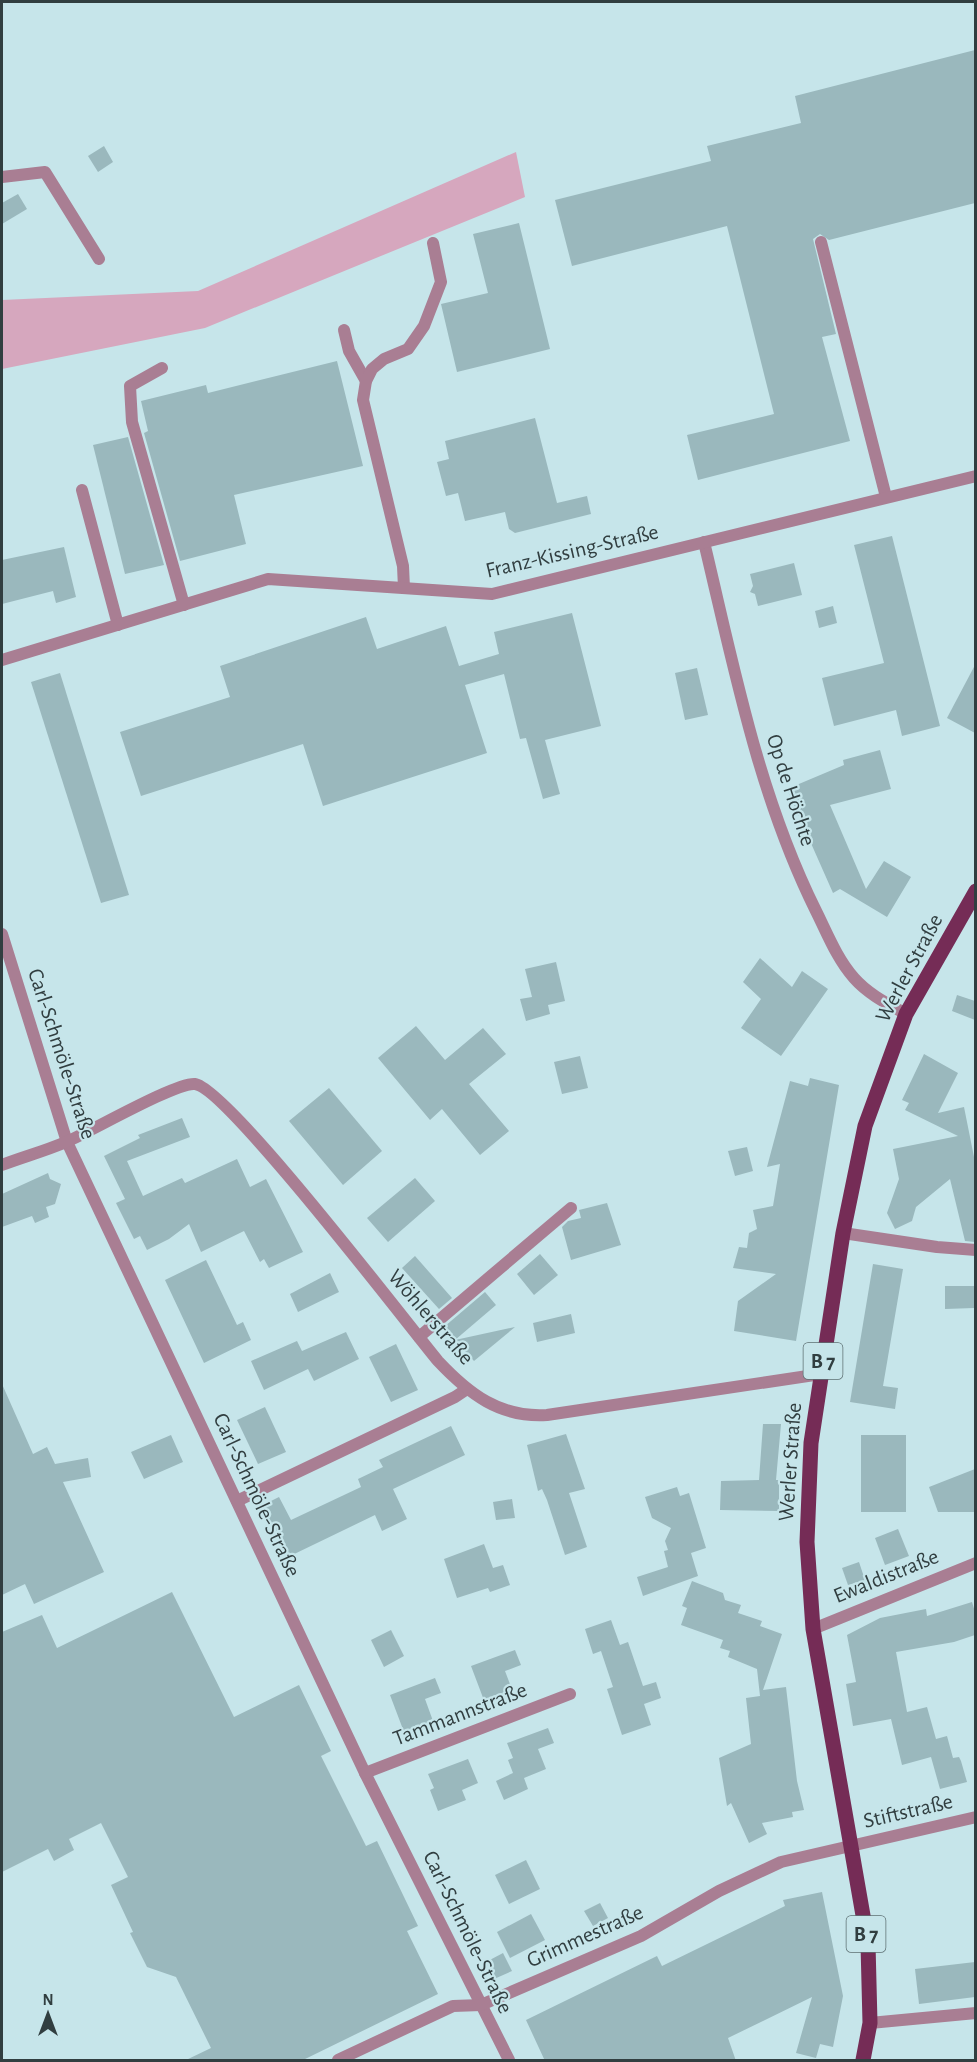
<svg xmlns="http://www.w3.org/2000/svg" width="977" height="2062" viewBox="0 0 977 2062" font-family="'Alegreya Sans',sans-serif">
<rect width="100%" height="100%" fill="#c6e5ea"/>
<polygon fill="#d6a7be" points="516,152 525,197 205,328 2,369 2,300 198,291"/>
<g fill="#9ab8bd">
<polygon points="975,50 975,203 829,240 820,234 813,239 836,334 822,337 850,441 698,480 687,435 774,414 727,226 572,266 555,200 711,161 707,146 801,123 795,96"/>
<polygon points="104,146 113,162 98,172 88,156"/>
<polygon points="18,194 27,209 2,224 2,203"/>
<polygon points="519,223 550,349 457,372 441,304 488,293 473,234"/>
<polygon points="337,361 363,466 234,495 246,544 180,561 144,433 148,431 141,401 206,385 208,393"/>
<polygon points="535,418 557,503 587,496 591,514 515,533 509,529 505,512 465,521 458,493 446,496 437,462 449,459 445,441"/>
<polygon points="128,437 164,565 125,574 93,445"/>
<polygon points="892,536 940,726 902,736 896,710 834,726 822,678 884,663 854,545"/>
<polygon points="64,547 76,597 56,603 53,591 2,604 2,560"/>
<polygon points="794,563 802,595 758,606 755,594 750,592 753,586 750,574"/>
<polygon points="833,606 837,623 819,628 815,611"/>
<polygon points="572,613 601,726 545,740 560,794 543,799 526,738 520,739 504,674 465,685 487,753 323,806 303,744 141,796 120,732 230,697 220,666 366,617 377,649 446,626 459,666 499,654 494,632"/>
<polygon points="975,665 975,733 947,718"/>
<polygon points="697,668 708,715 685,720 675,673"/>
<polygon points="60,673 129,895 101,903 31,682"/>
<polygon points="880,750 891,789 830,805 866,889 884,861 911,877 887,917 840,889 833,893 787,789 844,765 843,760"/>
<polygon points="760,958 792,987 802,971 828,989 781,1056 741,1028 761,999 743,982"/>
<polygon points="556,962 565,1001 548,1005 550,1014 526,1021 520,999 532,997 525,969"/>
<polygon points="957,995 975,1001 975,1020 952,1011"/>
<polygon points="416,1026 445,1060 483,1028 506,1054 469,1084 509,1131 480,1155 442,1109 430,1120 378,1058"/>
<polygon points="924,1054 958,1073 938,1113 964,1107 975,1162 975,1242 965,1241 950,1179 916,1207 912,1221 895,1229 887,1213 899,1179 893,1149 958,1136 905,1110 909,1103 902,1100"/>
<polygon points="580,1056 588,1088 562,1094 554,1062"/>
<polygon points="810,1078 839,1085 796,1341 734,1331 738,1301 776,1274 733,1268 739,1247 747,1248 749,1233 757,1229 753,1210 773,1206 780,1164 767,1167 790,1081 808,1086"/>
<polygon points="329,1088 382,1151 343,1185 289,1121"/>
<polygon points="182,1118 190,1137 127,1161 143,1196 182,1178 185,1183 237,1159 250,1187 266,1179 303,1252 269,1268 264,1259 260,1262 244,1231 201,1252 189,1224 169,1239 147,1250 140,1236 134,1239 116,1203 125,1199 104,1156 140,1138 138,1135"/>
<polygon points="747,1147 753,1171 735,1176 728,1151"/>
<polygon points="48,1173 50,1179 61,1184 55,1204 46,1207 49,1217 35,1223 32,1216 2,1227 2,1194"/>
<polygon points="415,1178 435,1201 388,1242 367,1218"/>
<polygon points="607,1203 621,1245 571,1260 562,1227 568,1221 581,1218 579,1210"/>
<polygon points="540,1254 558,1275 534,1295 517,1274"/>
<polygon points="415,1256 452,1298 439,1309 402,1268"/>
<polygon points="206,1260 237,1325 243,1322 251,1340 204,1363 165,1280"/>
<polygon points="873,1264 903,1269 883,1386 898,1388 895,1409 850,1402"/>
<polygon points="330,1273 339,1292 298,1312 290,1294"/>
<polygon points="945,1286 974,1286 974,1308 945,1309"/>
<polygon points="485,1292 496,1305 455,1340 444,1327"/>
<polygon points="571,1314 575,1333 537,1342 533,1323"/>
<polygon points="515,1327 474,1361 455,1340"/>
<polygon points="346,1332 359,1359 314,1381 308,1369 264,1390 251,1361 297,1341 302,1351"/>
<polygon points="396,1344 418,1390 391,1402 369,1357"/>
<polygon points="2,1384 33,1454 47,1447 55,1464 88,1458 91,1477 63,1482 104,1572 34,1604 25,1584 2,1595"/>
<polygon points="265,1407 286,1452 258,1464 237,1420"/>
<polygon points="763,1424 781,1424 776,1480 779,1480 779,1511 720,1510 721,1481 759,1480"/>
<polygon points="451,1426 465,1455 393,1489 407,1519 382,1531 375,1515 286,1558 263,1505 279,1497 291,1520 361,1487 358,1479 383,1467 379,1460"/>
<polygon points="566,1434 585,1489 569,1493 587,1547 565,1555 547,1500 542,1489 538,1491 527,1445"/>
<polygon points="171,1435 183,1462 144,1479 131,1452"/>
<rect x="861" y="1435" width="45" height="77"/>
<polygon points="975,1469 975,1512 938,1512 929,1487"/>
<polygon points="677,1487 680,1496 689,1493 706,1548 691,1553 698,1576 643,1596 637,1577 668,1567 664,1551 668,1550 665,1541 671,1528 652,1518 645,1497"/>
<polygon points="512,1499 515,1518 496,1520 493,1502"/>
<polygon points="898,1529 909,1556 885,1565 875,1538"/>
<polygon points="484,1544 493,1568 503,1565 510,1585 490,1592 488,1588 457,1598 444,1559"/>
<polygon points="859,1562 865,1580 848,1585 842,1568"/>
<polygon points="692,1581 723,1593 725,1600 741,1605 738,1613 762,1621 760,1626 782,1634 763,1690 786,1687 797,1781 804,1810 792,1812 793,1817 762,1823 767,1834 749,1843 731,1803 727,1806 719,1758 751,1744 746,1698 760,1696 757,1669 728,1657 730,1651 720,1648 723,1640 681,1625 687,1608 682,1606"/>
<polygon points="172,1592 234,1717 299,1685 331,1751 321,1756 366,1846 377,1841 418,1926 407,1931 438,1994 301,2061 184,2061 211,2048 176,1977 147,1967 130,1933 133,1932 111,1885 128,1877 101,1823 69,1839 74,1850 54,1861 48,1849 2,1872 2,1632 42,1615 57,1648"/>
<polygon points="972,1602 975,1612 975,1635 954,1642 896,1652 907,1712 927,1707 936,1739 947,1736 953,1758 959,1757 961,1761 967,1782 940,1789 931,1757 902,1765 891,1719 853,1726 846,1684 856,1682 847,1635 880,1618 926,1609 927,1616"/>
<polygon points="611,1620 620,1645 628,1642 643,1686 656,1682 661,1698 644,1704 651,1725 622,1735 607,1689 613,1687 601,1651 593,1654 585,1629"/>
<polygon points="391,1630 404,1656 384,1667 371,1640"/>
<polygon points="515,1650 521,1665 505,1671 513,1692 485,1703 471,1666"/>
<polygon points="435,1678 441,1693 425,1699 433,1721 404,1732 390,1695"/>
<polygon points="548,1728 554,1743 538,1749 546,1769 524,1778 528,1789 504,1800 496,1781 513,1773 508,1760 513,1758 507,1743"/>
<polygon points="468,1759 478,1783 462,1790 466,1800 438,1811 430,1790 434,1788 428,1774"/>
<polygon points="526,1860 540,1889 509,1904 495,1875"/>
<polygon points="822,1892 843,1996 833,2047 820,2044 816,2058 796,2053 812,1997 728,2038 736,2061 545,2061 526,2020 657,1956 662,1966 785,1906 783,1900"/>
<polygon points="600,1903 608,1918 593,1926 584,1911"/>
<polygon points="531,1914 545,1940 510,1958 497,1932"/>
<polygon points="503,1953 512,1971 494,1979 486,1962"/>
<polygon points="975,1962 975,1997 919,2004 915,1969"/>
</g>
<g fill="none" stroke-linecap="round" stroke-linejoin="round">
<g stroke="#a97e93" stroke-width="12">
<polyline points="2,177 45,172 99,259"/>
<polyline points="821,242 886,497"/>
<polyline points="344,330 349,351 366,381"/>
<polyline points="162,368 130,386 132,422 184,605"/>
<polyline points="82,490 118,625"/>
<polyline points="404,588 403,566 363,400 366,381 372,369 384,359 408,349 424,326 441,282 433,243"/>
<polyline points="419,1337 571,1208"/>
<polyline points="237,1501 455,1397 467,1389"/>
</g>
<g stroke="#a97e93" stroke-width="12">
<path d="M704,542C734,667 758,794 816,911C827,933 837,959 854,978C868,994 888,1004 906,1014"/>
<polyline points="2,660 268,579 492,594 976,476"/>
<polyline points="2,934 67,1142 365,1773 509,2060"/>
<path d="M2,1165C23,1157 45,1151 66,1142C90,1132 176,1082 195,1084C227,1088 405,1321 438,1361C469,1394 500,1418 547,1415L821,1374"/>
<polyline points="843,1233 937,1247 976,1250"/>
<polyline points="813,1629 976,1563"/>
<polyline points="365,1773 570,1694"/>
<polyline points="870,2023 976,2013"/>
<polyline points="338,2060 453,2006 481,2005 641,1936 719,1891 781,1862 976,1817"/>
</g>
<polyline stroke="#752c56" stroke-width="15" points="863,2060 870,2023 868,1944 813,1629 807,1542 811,1443 843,1233 865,1126 906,1014 976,891"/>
</g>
<g text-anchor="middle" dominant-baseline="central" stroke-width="4.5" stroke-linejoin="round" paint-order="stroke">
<g fill="#c6e5ea" stroke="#5e7073" stroke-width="1.5">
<rect x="803.5" y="1343" width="39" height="36" rx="4.5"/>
<rect x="846.5" y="1916" width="39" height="36" rx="4.5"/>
</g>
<g font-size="21" font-weight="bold" fill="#313e40">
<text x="823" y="1361">B 7</text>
<text x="866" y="1934">B 7</text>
</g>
<g font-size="22" fill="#313e40" stroke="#c6e5ea">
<text transform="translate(572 551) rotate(-13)">Franz-Kissing-Straße</text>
<text transform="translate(791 790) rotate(72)">Op de Höchte</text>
<text transform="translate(909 968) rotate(-62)">Werler Straße</text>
<text transform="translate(62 1054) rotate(72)">Carl-Schmöle-Straße</text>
<text transform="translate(431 1317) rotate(49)">Wöhlerstraße</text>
<text transform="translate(790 1462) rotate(-86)">Werler Straße</text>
<text transform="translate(257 1495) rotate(65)">Carl-Schmöle-Straße</text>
<text transform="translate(886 1576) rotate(-22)">Ewaldistraße</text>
<text transform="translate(460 1714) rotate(-21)">Tammannstraße</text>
<text transform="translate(908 1811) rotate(-13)">Stiftstraße</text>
<text transform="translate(468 1932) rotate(64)">Carl-Schmöle-Straße</text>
<text transform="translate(585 1936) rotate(-24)">Grimmestraße</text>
</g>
</g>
<rect width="977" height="2062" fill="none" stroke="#313e40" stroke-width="6"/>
<g transform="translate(48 2014)" stroke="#c6e5ea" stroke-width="4.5" paint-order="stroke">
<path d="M0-4.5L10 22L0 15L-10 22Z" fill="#313e40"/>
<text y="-9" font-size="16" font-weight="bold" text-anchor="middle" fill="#313e40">N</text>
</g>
</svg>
